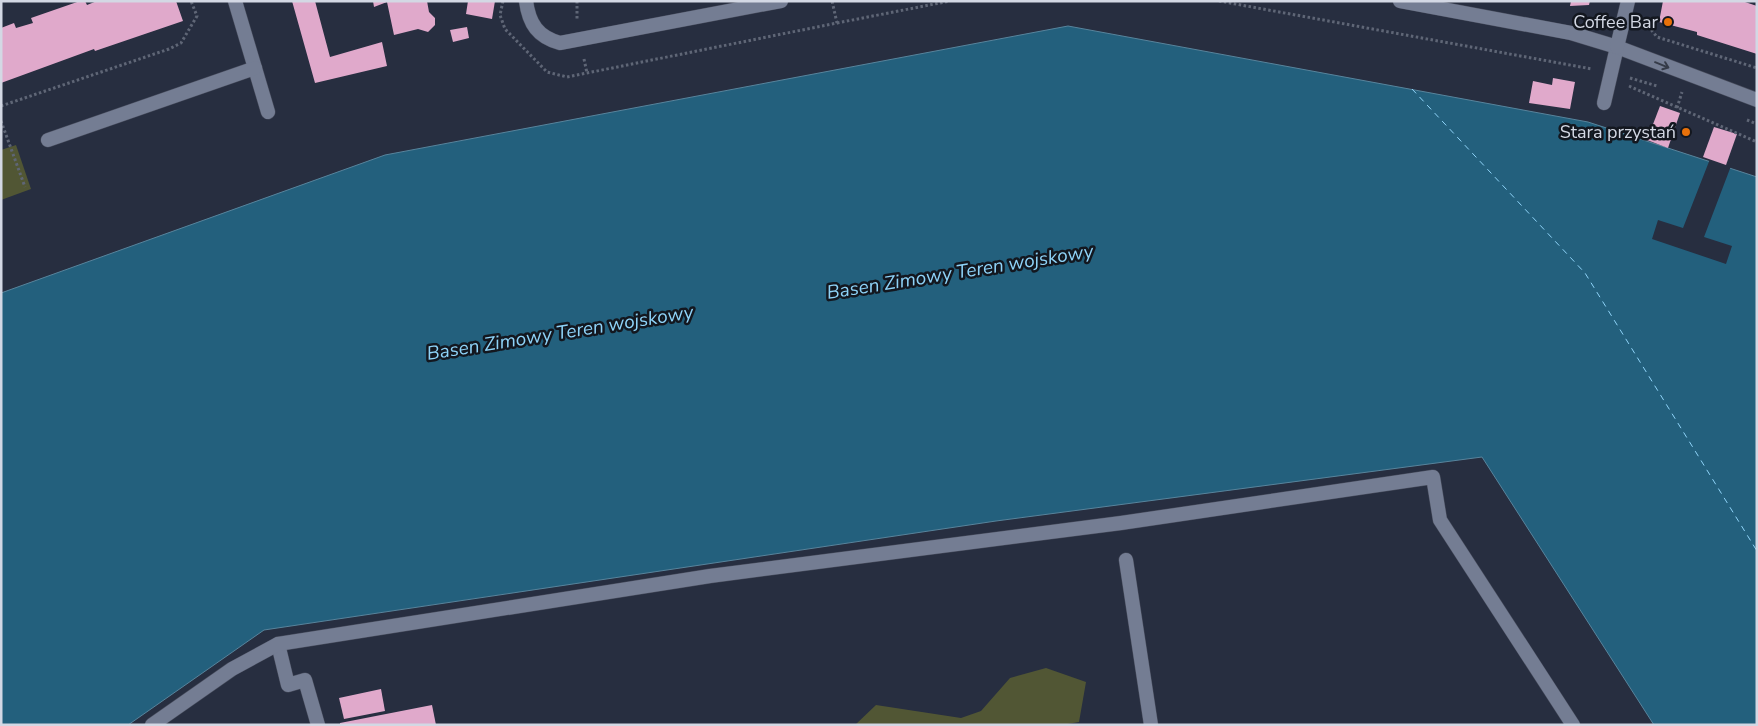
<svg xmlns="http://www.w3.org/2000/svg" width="1758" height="726" viewBox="0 0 1758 726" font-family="'Nunito Sans',sans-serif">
<rect width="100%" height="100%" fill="#272e40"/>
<g fill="#515634">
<polygon points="16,145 31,189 1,200 1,150"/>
<polygon points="1046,668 1086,682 1079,722 1062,725 855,725 876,705 961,718 981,711 1010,678"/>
</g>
<polygon fill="#23607d" stroke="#58849c" points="1068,26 1588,122 1757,177 1757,725 1654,725 1482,457 996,521 264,630 128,725 1,725 1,293 385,155"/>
<polygon fill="#272e40" points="1710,159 1731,166 1704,237 1732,246 1726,264 1652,239 1658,220 1683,228"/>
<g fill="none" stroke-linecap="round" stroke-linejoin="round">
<polyline stroke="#8ed3f8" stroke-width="1" stroke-dasharray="6 5" stroke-linecap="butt" points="1412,89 1585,273 1757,551"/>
</g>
<g fill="#e0a9cb">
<polygon points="80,1 85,1 87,5 97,1 176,1 183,21 95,51 94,49 1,83 1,28 14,23 16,28 33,23 31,18"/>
<polygon points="292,1 315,1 330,57 382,42 387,66 315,83"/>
<polygon points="373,1 427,1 429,12 435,18 435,25 428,32 418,29 394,35 387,2 374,7"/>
<polygon points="468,1 495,1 492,19 466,14"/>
<polygon points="1571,1 1590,1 1589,5 1570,6"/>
<polygon points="1663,1 1742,1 1757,6 1757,54 1697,35 1697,32 1659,22"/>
<polygon points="467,27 469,38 453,42 450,30"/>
<polygon points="1553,78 1575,82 1570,109 1529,103 1533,81 1552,85"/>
<polygon points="1660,106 1680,113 1668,148 1647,140"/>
<polygon points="1714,127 1737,134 1726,165 1703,157"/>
<polygon points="381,689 385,711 344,719 339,698"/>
<polygon points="432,705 436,725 340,725 340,723"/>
</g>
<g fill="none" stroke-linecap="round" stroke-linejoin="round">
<g stroke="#474c5c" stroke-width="15">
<g id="service">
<polyline points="235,1 268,112"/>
<path d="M526,1C529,24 538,37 560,43L781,1"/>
<polyline points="1604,103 1617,47"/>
<polyline points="48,140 255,68"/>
<polyline points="1126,560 1151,725"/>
<polyline points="278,644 288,685 305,680 318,725"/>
<polyline points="152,725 232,669 278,644 710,576 1121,523 1433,477 1440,520 1573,725"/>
</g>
</g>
<g stroke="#474c5c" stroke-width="15">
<g id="tertiary">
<polyline points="1400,1 1571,33 1617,47 1757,100"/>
<polyline points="1617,47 1628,1"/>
</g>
</g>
<g stroke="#5f6676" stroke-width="3" stroke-dasharray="2.5 2.5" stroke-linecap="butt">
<polyline points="503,1 500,15 505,29 547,72 567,77 837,23 832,1"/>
<polyline points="577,1 577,21"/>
<polyline points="1219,1 1592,69"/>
<polyline points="1645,22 1657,37 1757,68"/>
<polyline points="837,23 950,1"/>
<polyline points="584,59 587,73"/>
<polyline points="1630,78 1657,86"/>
<polyline points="1629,86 1757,142"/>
<polyline points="1,106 169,49 181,43 197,16 191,1"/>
<polyline points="1677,108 1682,92"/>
<polyline points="1747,120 1757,124"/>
<polyline points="1,121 25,187"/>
</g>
<use href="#service" stroke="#747d93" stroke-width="14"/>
<use href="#tertiary" stroke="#747d93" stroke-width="14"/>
</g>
<defs><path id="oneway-shaft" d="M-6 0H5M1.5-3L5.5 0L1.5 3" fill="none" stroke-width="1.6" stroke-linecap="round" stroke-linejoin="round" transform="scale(1.25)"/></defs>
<use stroke="#353b48" href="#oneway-shaft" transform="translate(1662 65) rotate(22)"/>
<g fill="#e8710a" stroke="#13171f" stroke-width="2">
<circle cx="1668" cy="22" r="5"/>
<circle cx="1686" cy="132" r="5"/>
</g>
<g text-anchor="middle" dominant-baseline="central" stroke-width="5" stroke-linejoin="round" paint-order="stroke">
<g font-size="18" fill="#d3d8e4" stroke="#13171f" text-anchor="end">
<text x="1658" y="22">Coffee Bar</text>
<text x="1676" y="132">Stara przystań</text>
</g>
<g font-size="19" font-style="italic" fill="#8ed3f8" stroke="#13171f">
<text transform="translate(960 272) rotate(-9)">Basen Zimowy Teren wojskowy</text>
<text transform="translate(560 333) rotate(-9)">Basen Zimowy Teren wojskowy</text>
</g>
</g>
<rect width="1758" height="726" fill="none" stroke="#d3d8e4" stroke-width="5"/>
</svg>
